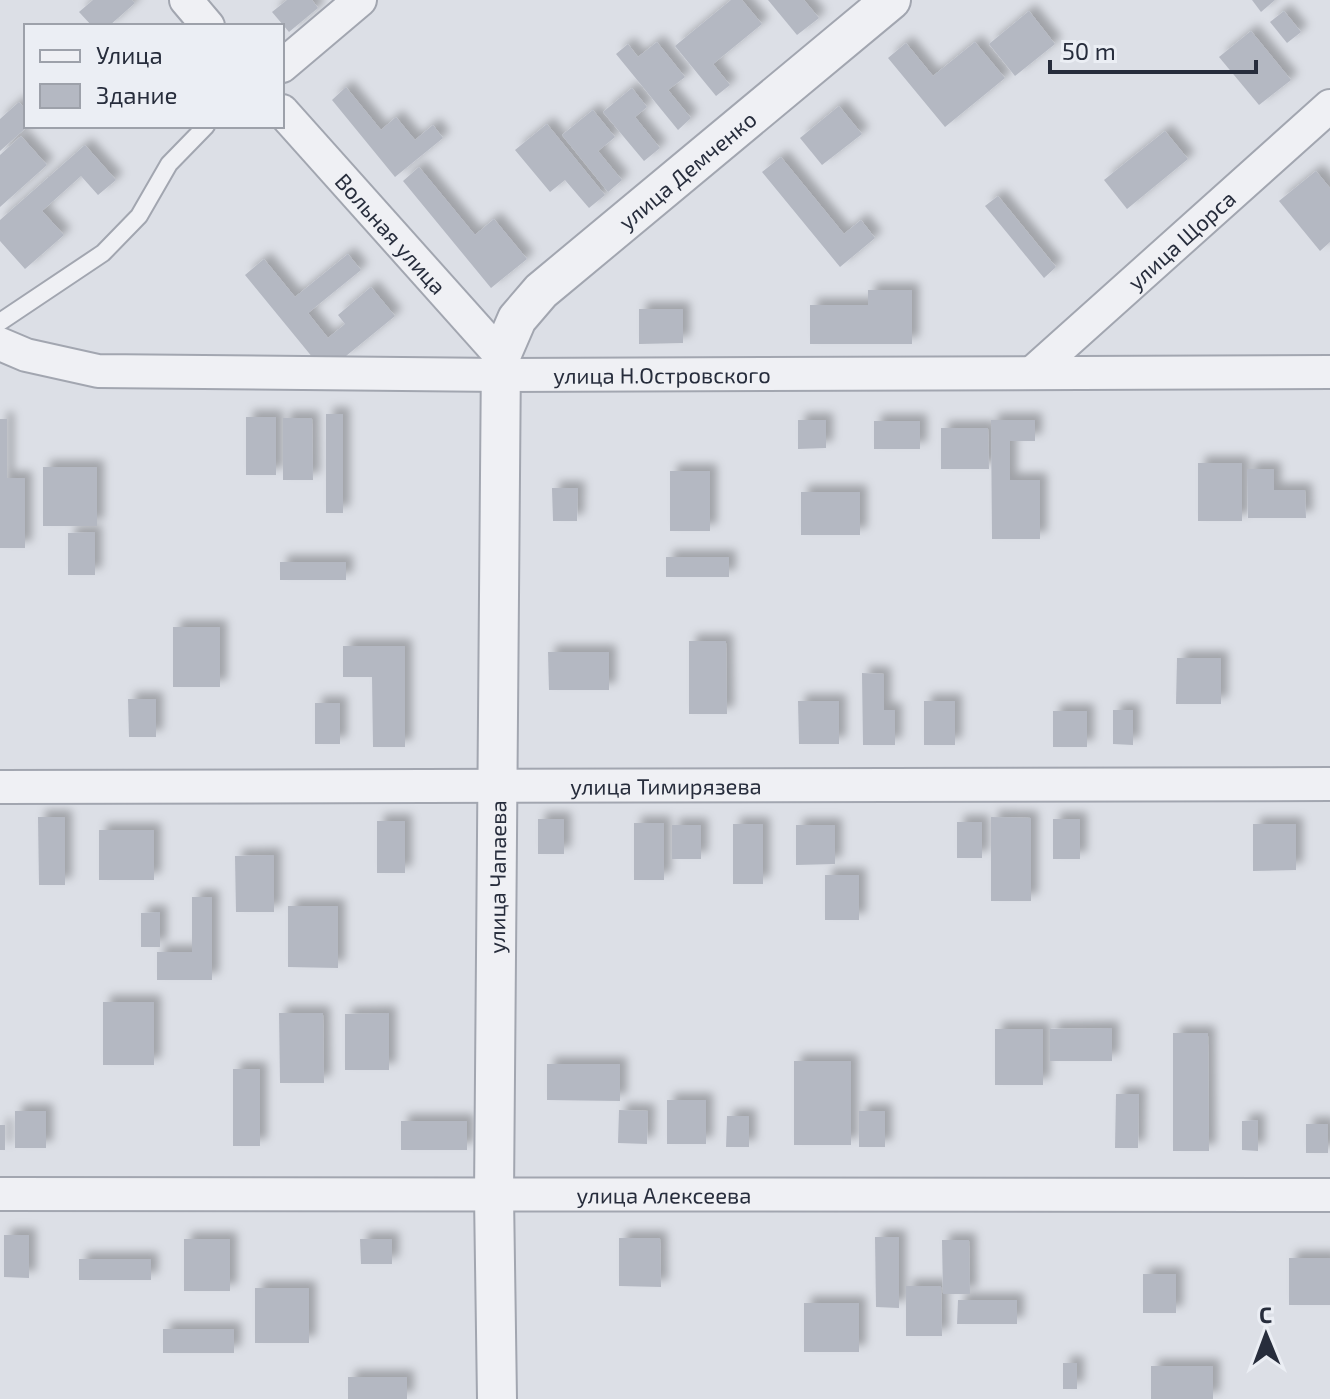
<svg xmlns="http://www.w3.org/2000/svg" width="1330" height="1399" viewBox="0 0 1330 1399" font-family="'Exo 2',sans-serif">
<defs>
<filter id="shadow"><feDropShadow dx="7" dy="-7" stdDeviation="4" flood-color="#0004"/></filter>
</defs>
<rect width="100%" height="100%" fill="#dcdfe6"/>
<g fill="#b4b8c2" filter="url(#shadow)">
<polygon points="93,0 132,0 135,3 109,26 92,26 79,12"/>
<polygon points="287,0 312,0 318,8 289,32 272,12"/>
<polygon points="731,0 742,0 762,24 713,64 730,85 716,96 675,46"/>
<polygon points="768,0 804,0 819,18 797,35"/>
<polygon points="1252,0 1275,0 1261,12"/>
<polygon points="1029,11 1055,44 1015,76 989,44"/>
<polygon points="1284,11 1301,32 1287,43 1270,22"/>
<polygon points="1251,31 1291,80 1259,105 1219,57"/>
<polygon points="657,42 685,77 668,90 691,118 678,130 616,54 628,44 638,57"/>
<polygon points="975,42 1005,78 945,127 888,58 906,43 933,76"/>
<polygon points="346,87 381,130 396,117 415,140 433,125 443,138 395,177 332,100"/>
<polygon points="632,88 647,107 635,117 660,148 644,161 603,112"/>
<polygon points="19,102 26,110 26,126 28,126 0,151 0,119"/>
<polygon points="839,106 862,134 822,165 800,138"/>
<polygon points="593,110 615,137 598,151 622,180 608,192 562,135"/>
<polygon points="547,124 605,195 589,208 565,180 550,192 515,150"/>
<polygon points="1165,131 1188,159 1127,209 1104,180"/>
<polygon points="21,136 47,165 0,207 0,155"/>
<polygon points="85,145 116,180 98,195 81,176 42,211 64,235 25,269 0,241 0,220"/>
<polygon points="781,157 844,234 861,220 875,238 840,267 762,172"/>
<polygon points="419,167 475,235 494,219 527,259 491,288 403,181"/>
<polygon points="1316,171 1330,188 1330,242 1320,251 1279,201"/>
<polygon points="998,196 1056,267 1044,278 985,206"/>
<polygon points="348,254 361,270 308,313 328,338 345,324 338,315 371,287 395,316 346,356 313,358 245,275 264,259 295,297"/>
<polygon points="868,290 912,290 912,344 810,344 810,305 868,305"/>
<polygon points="639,309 683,309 683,343 639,344"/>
<rect x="326" y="414" width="17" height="99"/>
<rect x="246" y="417" width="30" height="58"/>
<polygon points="283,418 312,418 313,480 283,480"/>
<polygon points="0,419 7,419 7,478 25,478 25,548 0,548"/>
<polygon points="798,420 826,420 826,448 798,449"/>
<polygon points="991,420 1035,420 1035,441 1010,441 1010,480 1040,480 1040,539 992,539"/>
<rect x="874" y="421" width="46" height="28"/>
<polygon points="941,428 988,428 989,469 941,469"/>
<rect x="1198" y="463" width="44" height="58"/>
<rect x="43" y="467" width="54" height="59"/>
<polygon points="1247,469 1274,469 1274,490 1305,490 1306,518 1248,518"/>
<rect x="670" y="471" width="40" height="60"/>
<polygon points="552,488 578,488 577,521 553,521"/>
<rect x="801" y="492" width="59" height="43"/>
<polygon points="95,532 95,575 68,575 68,533"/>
<rect x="666" y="557" width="63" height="20"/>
<rect x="280" y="562" width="66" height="18"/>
<rect x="173" y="627" width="47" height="60"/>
<polygon points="689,641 726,641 727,714 689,714"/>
<polygon points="343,646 405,646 405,747 373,747 372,677 343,677"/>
<polygon points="548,652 609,652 609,690 549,690"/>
<polygon points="1177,658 1221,658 1221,704 1176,704"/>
<polygon points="862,673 884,674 884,710 895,710 895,745 863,745"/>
<polygon points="128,699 156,699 156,737 129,737"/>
<polygon points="798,701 839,701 839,744 799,744"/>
<rect x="924" y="701" width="31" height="44"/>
<rect x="315" y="703" width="25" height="41"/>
<polygon points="1113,710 1133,710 1133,745 1113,744"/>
<rect x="1053" y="711" width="34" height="36"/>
<polygon points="38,817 65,817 65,885 39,885"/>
<polygon points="991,817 1031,818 1031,901 991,901"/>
<rect x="538" y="819" width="26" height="35"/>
<rect x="1053" y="819" width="27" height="40"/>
<rect x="377" y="821" width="28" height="52"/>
<rect x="957" y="822" width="25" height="36"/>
<rect x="634" y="823" width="30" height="57"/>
<rect x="733" y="824" width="30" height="60"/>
<polygon points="1253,824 1296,824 1296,870 1253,871"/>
<rect x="672" y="825" width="29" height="34"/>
<polygon points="796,825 835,825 835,864 796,865"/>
<rect x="99" y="830" width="55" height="50"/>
<polygon points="274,855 274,912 236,912 235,856"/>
<rect x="825" y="875" width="34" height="45"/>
<polygon points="192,897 212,897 212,980 157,980 157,952 192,952"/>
<polygon points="288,906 338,906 338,968 288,967"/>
<polygon points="160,912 160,947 141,947 141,913"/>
<rect x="103" y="1002" width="51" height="63"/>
<polygon points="279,1013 323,1013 324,1083 280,1083"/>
<polygon points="389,1013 389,1070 345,1070 345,1014"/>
<polygon points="1112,1028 1112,1061 1050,1061 1050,1029"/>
<rect x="995" y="1029" width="48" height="56"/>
<polygon points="1173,1033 1208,1033 1209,1151 1173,1151"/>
<rect x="794" y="1061" width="57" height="84"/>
<polygon points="547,1064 620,1064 620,1101 547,1100"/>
<rect x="233" y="1069" width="27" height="77"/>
<polygon points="1116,1094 1139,1094 1138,1148 1115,1148"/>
<rect x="667" y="1100" width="39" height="44"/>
<polygon points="619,1110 648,1111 647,1144 618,1143"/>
<rect x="15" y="1111" width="31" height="37"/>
<rect x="859" y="1111" width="26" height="36"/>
<polygon points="727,1116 749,1116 749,1147 726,1147"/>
<polygon points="1258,1120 1258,1151 1242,1150 1242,1121"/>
<rect x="401" y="1121" width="66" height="29"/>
<rect x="1306" y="1124" width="22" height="29"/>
<rect x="0" y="1125" width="5" height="25"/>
<polygon points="4,1235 29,1235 29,1278 4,1277"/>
<polygon points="875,1237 899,1237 899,1308 876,1307"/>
<polygon points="619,1238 660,1238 661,1287 619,1286"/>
<rect x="184" y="1239" width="46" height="52"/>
<polygon points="360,1239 392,1239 392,1264 361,1264"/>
<polygon points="942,1240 969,1240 970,1294 943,1294"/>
<rect x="1289" y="1258" width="41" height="47"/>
<rect x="79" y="1259" width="72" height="21"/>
<rect x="1143" y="1274" width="33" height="39"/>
<polygon points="906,1286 941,1286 942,1336 906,1336"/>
<rect x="255" y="1288" width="54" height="55"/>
<polygon points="958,1300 1017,1300 1017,1324 957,1324"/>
<rect x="804" y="1303" width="55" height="49"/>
<rect x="163" y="1329" width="71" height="24"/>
<rect x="1063" y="1363" width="14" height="26"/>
<rect x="1151" y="1366" width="62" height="33"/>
<rect x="348" y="1377" width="59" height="22"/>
</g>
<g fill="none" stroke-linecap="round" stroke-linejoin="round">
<g stroke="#a2a6b0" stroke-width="20">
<polyline id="service" points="0,322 103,253 139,216 169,164 206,126"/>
</g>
<g stroke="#a2a6b0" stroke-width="36">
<g id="minor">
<polyline points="186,0 208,26"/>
<polyline points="282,66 360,0"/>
<path id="s1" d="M282,111L501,356"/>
<path id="s2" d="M0,344L26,355L98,371L501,375L1330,372"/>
<path id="s3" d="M1032,373L1330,106"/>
<path id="s4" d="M0,787L1330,784"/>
<path id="s5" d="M0,1194L1330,1195"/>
</g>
</g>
<g stroke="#a2a6b0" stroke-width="42">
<g id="tertiary">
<path id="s6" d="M497,1399L494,1196L501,356L517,319L541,291L891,0"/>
</g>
</g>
<use href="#service" stroke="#eff0f4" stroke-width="16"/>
<use href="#minor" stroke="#eff0f4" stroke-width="32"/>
<use href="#tertiary" stroke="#eff0f4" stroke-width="38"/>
</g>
<g text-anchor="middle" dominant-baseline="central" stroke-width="6" stroke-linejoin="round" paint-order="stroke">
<g font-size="22" fill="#272d3c" stroke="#ebeef4">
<text stroke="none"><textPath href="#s6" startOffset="1310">улица Демченко</textPath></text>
<text stroke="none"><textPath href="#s1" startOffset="164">Вольная улица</textPath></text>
<text stroke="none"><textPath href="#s3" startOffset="200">улица Щорса</textPath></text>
<text stroke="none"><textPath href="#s2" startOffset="666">улица Н.Островского</textPath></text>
<text stroke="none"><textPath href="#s4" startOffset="666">улица Тимирязева</textPath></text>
<text stroke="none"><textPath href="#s6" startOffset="522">улица Чапаева</textPath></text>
<text stroke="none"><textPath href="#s5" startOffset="664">улица Алексеева</textPath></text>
</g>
</g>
<rect x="24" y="24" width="260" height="104" fill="#ebeef4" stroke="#9da1aa" stroke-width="2"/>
<rect x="40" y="50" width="40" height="12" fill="#eff0f4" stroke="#9da1aa" stroke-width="2"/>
<text x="96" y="64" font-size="24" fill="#272d3c">Улица</text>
<rect x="40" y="84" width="40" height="24" fill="#b4b8c2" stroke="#9da1aa" stroke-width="2"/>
<text x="96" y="104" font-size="24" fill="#272d3c">Здание</text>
<g transform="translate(1266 1335) rotate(359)" stroke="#ebeef4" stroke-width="6" paint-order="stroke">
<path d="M0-6L14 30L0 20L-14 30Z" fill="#272d3c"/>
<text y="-12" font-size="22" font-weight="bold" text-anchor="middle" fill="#272d3c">С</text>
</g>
<path d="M1050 60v12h206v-12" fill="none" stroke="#272d3c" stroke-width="4"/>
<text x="1062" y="60" font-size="24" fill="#272d3c" stroke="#ebeef4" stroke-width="6" paint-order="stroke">50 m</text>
</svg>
